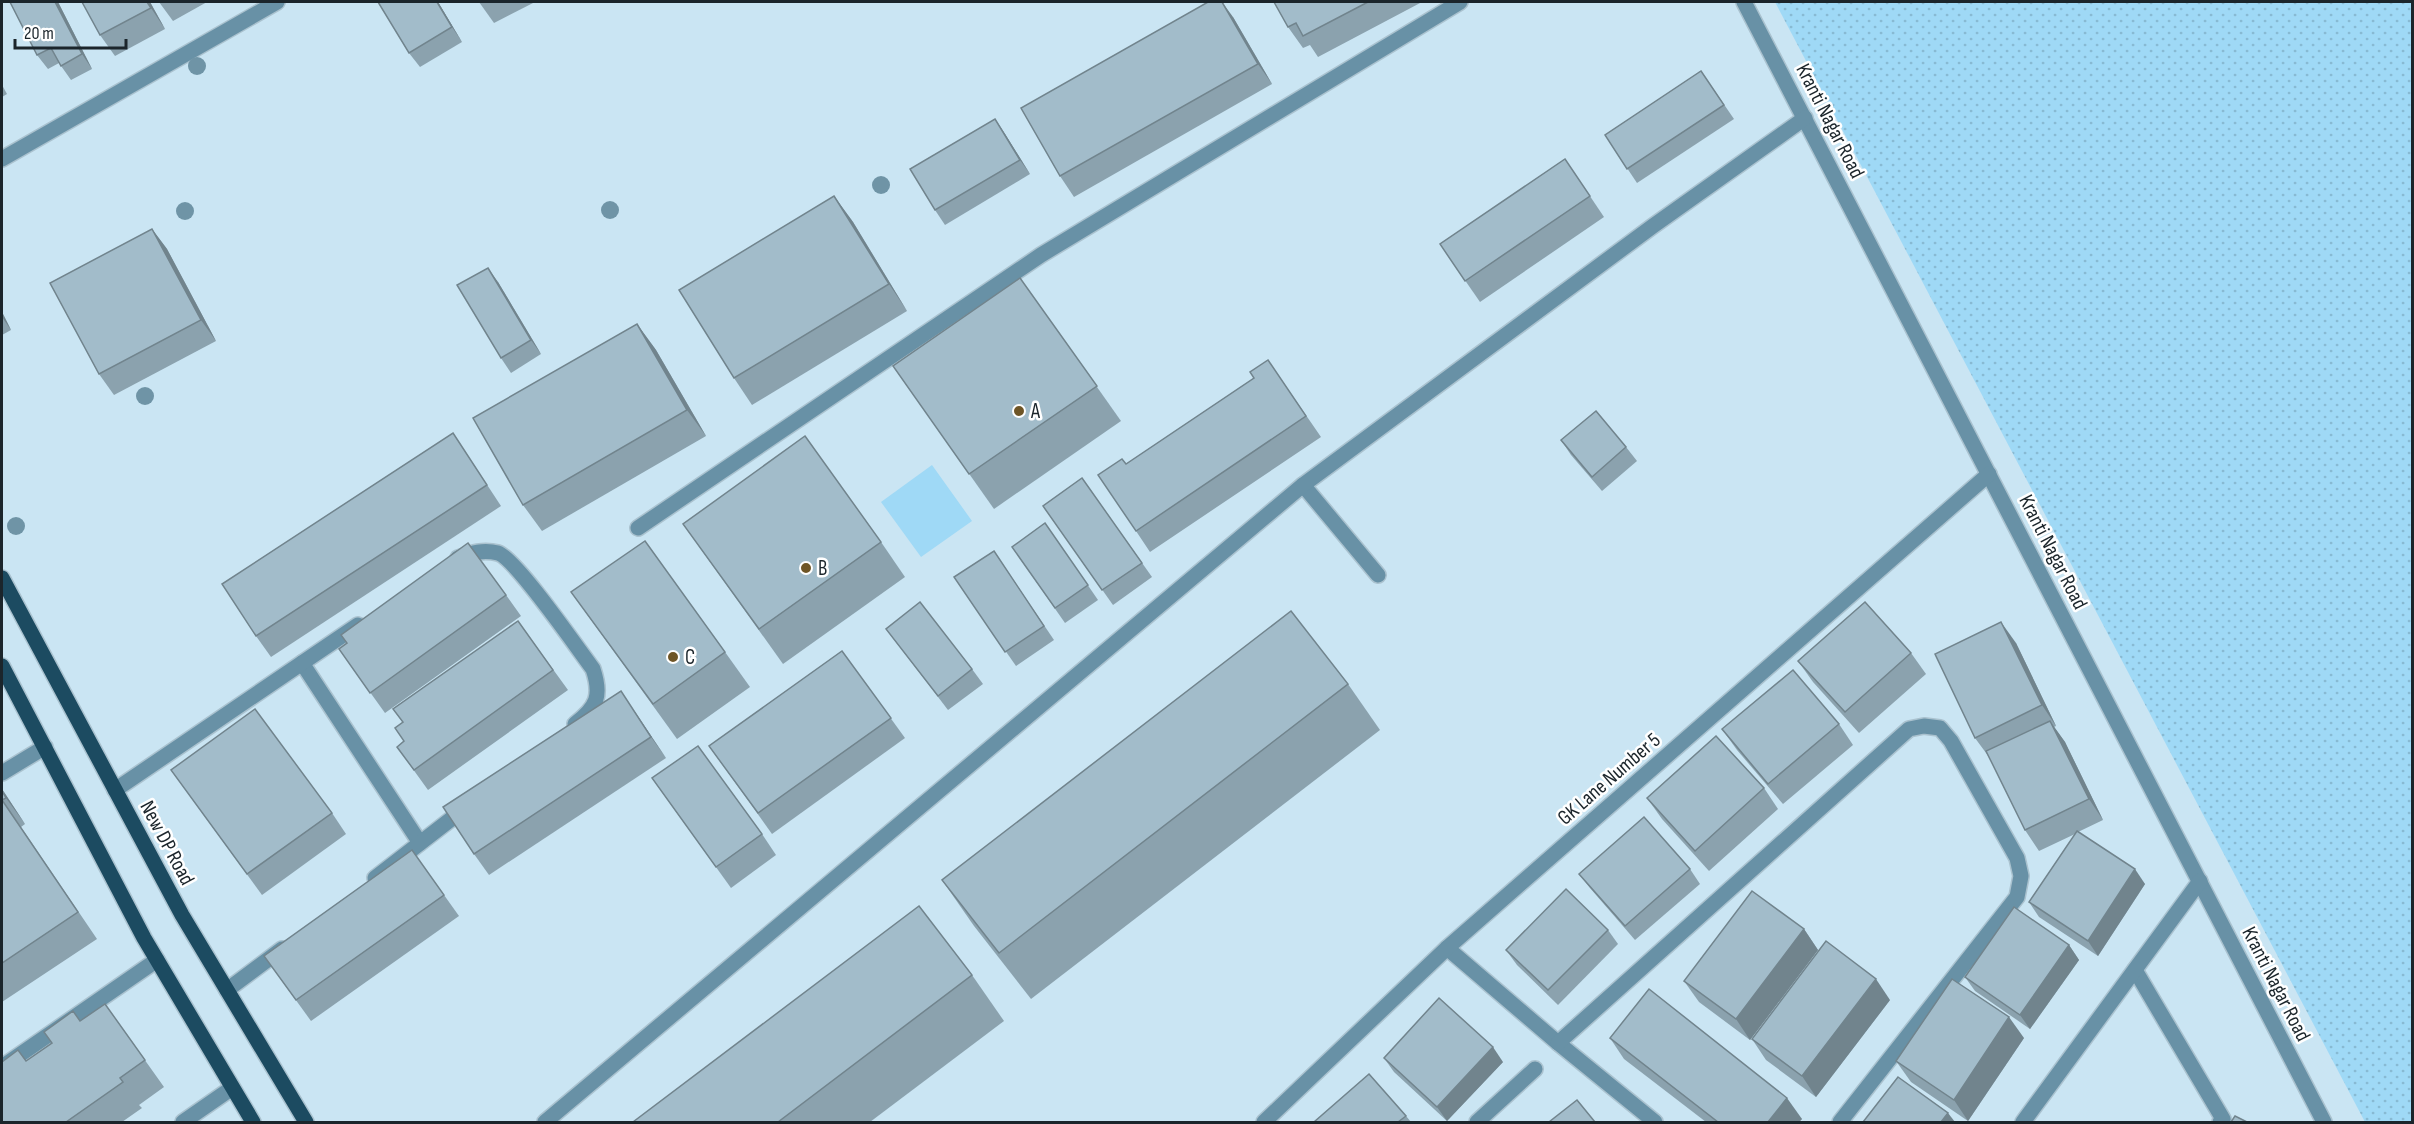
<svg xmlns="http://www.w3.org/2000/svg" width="2414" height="1124" viewBox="0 0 2414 1124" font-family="'Sofia Sans Condensed',sans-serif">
<defs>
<pattern id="grass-dots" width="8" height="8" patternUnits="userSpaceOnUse" patternTransform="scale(1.5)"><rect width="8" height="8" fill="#9fd9f6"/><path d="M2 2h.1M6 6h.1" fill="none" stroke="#88bad3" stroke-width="1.8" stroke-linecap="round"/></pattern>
</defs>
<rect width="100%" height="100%" fill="#cae5f3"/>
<polygon fill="url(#grass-dots)" points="1775,2 2412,2 2412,1122 2365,1122"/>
<polygon fill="#9fd9f6" points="932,465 972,521 921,557 881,502"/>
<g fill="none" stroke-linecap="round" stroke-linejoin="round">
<g stroke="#aac2cf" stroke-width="18">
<g id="minor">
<polyline points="1744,2 2324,1122"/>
<polyline points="2,159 277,2"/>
<polyline points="1303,485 1378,575"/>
<polyline points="638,528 1041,255 1460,2"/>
<path d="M458,558C472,553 483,549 498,553C516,559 578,649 593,669C602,696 597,707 575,724"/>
<polyline points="302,663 420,843"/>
<polyline points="2,773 45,747"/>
<polyline points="115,790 358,625"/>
<polyline points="375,878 468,806"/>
<polyline points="1447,948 1558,1043 1655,1122"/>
<polyline points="2135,970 2223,1119 2220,1122"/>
<polyline points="227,990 282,949"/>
<polyline points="1558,1043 1909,729 1924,726 1940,728 1951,741 2017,858 2021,876 2017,897 1840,1122"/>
<polyline points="2,1067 157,960"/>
<polyline points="183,1122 232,1088"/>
<polyline points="545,1122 1303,485 1653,226 1805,118"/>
<polyline points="1264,1122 1447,948 1989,474"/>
<polyline points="1477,1122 1535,1069"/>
<polyline points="2023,1122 2200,881"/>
</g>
</g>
<g stroke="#aac2cf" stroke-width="18">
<g id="major">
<polyline points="2,578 182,915 306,1122"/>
<polyline points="2,666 144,938 253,1122"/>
</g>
</g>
<use href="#minor" stroke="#6891a6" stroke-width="15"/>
<use href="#major" stroke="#1c4b61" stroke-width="15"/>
</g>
<g fill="#6f94a6">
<circle cx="197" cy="66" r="9"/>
<circle cx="881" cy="185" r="9"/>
<circle cx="610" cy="210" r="9"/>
<circle cx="185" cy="211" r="9"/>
<circle cx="145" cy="396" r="9"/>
<circle cx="16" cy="526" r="9"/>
</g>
<g fill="#8ba2ae">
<polygon points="58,2 92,69 71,80 59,63 48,69 37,55"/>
<polygon points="150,2 165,29 115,56 100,35"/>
<polygon points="159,2 207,2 173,21"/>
<polygon points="438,2 462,42 420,67 409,53"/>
<polygon points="479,2 535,2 494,23"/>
<polygon points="1274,2 1422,2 1318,57 1310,45 1303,48 1288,27"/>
<polygon points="1233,17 1272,84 1074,197 1060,176"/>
<polygon points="1701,71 1734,119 1637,183 1605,135"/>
<polygon points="2,85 7,94 2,97"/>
<polygon points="995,119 1005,134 1030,174 945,225 935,210"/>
<polygon points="1565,159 1604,217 1480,302 1440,244"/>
<polygon points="834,196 853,222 907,311 752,405 734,378"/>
<polygon points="152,229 167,249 216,341 114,395 99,374"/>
<polygon points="1020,278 1121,421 994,509 893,366"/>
<polygon points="498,282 541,354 511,373 501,358"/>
<polygon points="2,312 11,330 2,335"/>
<polygon points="637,324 656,350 706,436 542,531 523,505"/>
<polygon points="1268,360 1321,437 1150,552 1136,531 1126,464 1254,378"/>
<polygon points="453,433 501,506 271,657 256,636"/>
<polygon points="1561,440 1626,447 1637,461 1602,491 1571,455"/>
<polygon points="1082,478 1152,577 1113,605 1043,506"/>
<polygon points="1045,523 1098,600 1065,623 1012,547"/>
<polygon points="683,524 881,542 905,577 783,664"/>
<polygon points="994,551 1054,640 1016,666 954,577"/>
<polygon points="571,592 725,652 750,687 677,739"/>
<polygon points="506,595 521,616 385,713 339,649 347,643 341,635"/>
<polygon points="518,621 568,690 428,790 397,747 404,741 403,723 393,709"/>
<polygon points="886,629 972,669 983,684 948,710"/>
<polygon points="2016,643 2056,726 2054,727 2065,742 2103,820 2078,832 2145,884 2098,956 2039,917 2029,902 2075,834 2039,851 2025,830 1989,757 1975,738"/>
<polygon points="842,651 905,738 772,834 709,746"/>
<polygon points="1911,653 1926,674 1859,733 1813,682 1798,661"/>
<polygon points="1348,684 1380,730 1031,999 974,926 942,880"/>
<polygon points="635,712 666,758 489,875 474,854"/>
<polygon points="1839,724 1853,745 1783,804 1737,750 1722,729"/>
<polygon points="171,770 332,813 346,834 262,895"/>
<polygon points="652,778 762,834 776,855 731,888"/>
<polygon points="1764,788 1778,809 1709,871 1662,819 1647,798"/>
<polygon points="2,789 25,824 21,827 97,939 2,1002"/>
<polygon points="1690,869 1700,884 1635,940 1590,888 1579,874"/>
<polygon points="444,895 459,916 311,1021 264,956"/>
<polygon points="1804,929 1818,950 1750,1040 1699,1002 1684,981"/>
<polygon points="1608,930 1618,944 1558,1005 1517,965 1506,950"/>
<polygon points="2069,945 2079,960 2030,1029 1975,991 1965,977"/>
<polygon points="972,975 1004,1021 870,1122 633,1122"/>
<polygon points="1890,1000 1816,1097 1766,1060 1752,1039"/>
<polygon points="105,1004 164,1087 139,1105 142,1108 122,1122 2,1122 26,1061"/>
<polygon points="1610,1038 1802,1119 1799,1122 1706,1122 1624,1059"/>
<polygon points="2024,1038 1968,1121 1911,1082 1896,1061"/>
<polygon points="1384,1058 1503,1062 1447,1121 1394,1072"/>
<polygon points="1406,1116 1411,1122 1314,1122"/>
</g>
<g fill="#71848d">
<polygon points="55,2 58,2 92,69 82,54"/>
<polygon points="147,2 150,2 165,29"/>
<polygon points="437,2 438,2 462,42 452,27"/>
<polygon points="1222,2 1233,17 1272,84 1258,64"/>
<polygon points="995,119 1005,134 1030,174 1020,160"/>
<polygon points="834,196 853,222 907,311 889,284"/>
<polygon points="152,229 167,249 216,341 201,320"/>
<polygon points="488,268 498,282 541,354 531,340"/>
<polygon points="2,312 11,330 2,317"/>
<polygon points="637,324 656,350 706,436 687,410"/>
<polygon points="2001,622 2016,643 2056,726 2042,705"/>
<polygon points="621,691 635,712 666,758 651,737"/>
<polygon points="2050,721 2065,742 2103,820 2089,799"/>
<polygon points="2,789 25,824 6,798"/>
<polygon points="2135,869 2145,884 2098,956 2088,941"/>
<polygon points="1804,929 1818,950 1750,1040 1736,1019"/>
<polygon points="2069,945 2079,960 2030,1029 2020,1015"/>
<polygon points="1876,979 1890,1000 1816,1097 1802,1076"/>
<polygon points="2009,1017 2024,1038 1968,1121 1954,1100"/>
<polygon points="1493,1047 1503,1062 1447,1121 1437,1107"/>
<polygon points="1787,1098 1802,1119 1799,1122 1768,1122"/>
<polygon points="1948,1113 1955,1122 1941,1122"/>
</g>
<g fill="#a2bcca" stroke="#71848d" stroke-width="1.5">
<polygon points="10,2 55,2 82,54 61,66 51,48 37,55"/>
<polygon points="82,2 147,2 151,8 100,35"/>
<polygon points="378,2 437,2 452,27 409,53"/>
<polygon points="1208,2 1222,2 1258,64 1060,176 1021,108"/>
<polygon points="1274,2 1368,2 1303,36 1296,23 1288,27"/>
<polygon points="1701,71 1724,105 1627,169 1605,135"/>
<polygon points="995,119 1020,160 935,210 910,169"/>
<polygon points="1565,159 1590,196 1465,281 1440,244"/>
<polygon points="834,196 889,284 734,378 679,290"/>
<polygon points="152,229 201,320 99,374 50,283"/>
<polygon points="488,268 531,340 501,358 457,285"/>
<polygon points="1020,278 1097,386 969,474 893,366"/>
<polygon points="637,324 687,410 523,505 473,418"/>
<polygon points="1268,360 1306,416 1136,531 1098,475 1122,459 1126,464 1254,378 1250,372"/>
<polygon points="1596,411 1626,447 1592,477 1561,440"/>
<polygon points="453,433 487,485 256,636 222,584"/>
<polygon points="805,436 881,542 759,629 683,524"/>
<polygon points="1082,478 1142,563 1102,590 1043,506"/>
<polygon points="1045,523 1088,585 1055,608 1012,547"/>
<polygon points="645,541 725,652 653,704 571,592"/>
<polygon points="468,543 506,595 370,693 339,649 347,643 341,635"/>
<polygon points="994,551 1044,626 1005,652 954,577"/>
<polygon points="920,602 972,669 938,696 886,629"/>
<polygon points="1865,602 1911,653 1845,712 1798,661"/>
<polygon points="1291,611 1348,684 999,953 942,880"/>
<polygon points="518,621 553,670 414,770 397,747 404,741 395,728 403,722 393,709"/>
<polygon points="2001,622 2042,705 1975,738 1935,654"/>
<polygon points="842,651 891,718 758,813 709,746"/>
<polygon points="1793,670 1839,724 1768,784 1722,729"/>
<polygon points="621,691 651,737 474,854 443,807"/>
<polygon points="255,709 332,813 247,874 171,770"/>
<polygon points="2050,721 2089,799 2025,830 1986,751"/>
<polygon points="1716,736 1764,788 1695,851 1647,798"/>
<polygon points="698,746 762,834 716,867 652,778"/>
<polygon points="2,791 6,798 2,800 78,912 2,963"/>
<polygon points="1644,817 1690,869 1625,926 1579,874"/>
<polygon points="2077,831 2135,869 2088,941 2029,902"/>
<polygon points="412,850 444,895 296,1000 264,956"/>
<polygon points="1566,889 1608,930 1548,990 1506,950"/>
<polygon points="1752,891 1804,929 1736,1019 1684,981"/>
<polygon points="919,906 972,975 778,1122 633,1122"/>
<polygon points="2014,907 2069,945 2020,1015 1965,977"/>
<polygon points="1826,941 1876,979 1802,1076 1752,1039"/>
<polygon points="1952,979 2009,1017 1954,1100 1896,1061"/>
<polygon points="1649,989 1787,1098 1768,1122 1718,1122 1610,1038"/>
<polygon points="1439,998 1493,1047 1437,1107 1384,1058"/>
<polygon points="105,1004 145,1060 120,1078 123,1082 66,1122 2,1122 2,1062 18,1050 26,1061 52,1043 44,1032 73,1011 80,1021"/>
<polygon points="1369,1074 1406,1116 1398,1122 1314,1122"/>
<polygon points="1898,1077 1948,1113 1941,1122 1863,1122"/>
<polygon points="1577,1100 1595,1122 1549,1122"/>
<polygon points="2235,1116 2247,1122 2231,1122"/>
</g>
<g fill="#6e5526" stroke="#fff" stroke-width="2">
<circle cx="1019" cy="411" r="6"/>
<circle cx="806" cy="568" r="6"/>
<circle cx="673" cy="657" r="6"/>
</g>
<g text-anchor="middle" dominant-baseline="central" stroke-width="5" stroke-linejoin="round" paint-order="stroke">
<g font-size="21" fill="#1b252b" stroke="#fff">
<text transform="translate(1830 121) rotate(63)">Kranti Nagar Road</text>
<text transform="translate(2053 552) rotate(63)">Kranti Nagar Road</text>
<text transform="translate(1609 779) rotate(-41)">GK Lane Number 5</text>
<text transform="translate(167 843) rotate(62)">New DP Road</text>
<text transform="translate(2276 984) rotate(63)">Kranti Nagar Road</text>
</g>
<g font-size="21" fill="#1b252b" stroke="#fff" text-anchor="start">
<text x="1031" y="411">A</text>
<text x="818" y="568">B</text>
<text x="685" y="657">C</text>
</g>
</g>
<rect width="2414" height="1124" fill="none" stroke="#1b252b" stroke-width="6"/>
<path d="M15 39v9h111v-9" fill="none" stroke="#1b252b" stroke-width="3"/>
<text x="24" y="39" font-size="18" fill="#1b252b" stroke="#ffffff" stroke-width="4.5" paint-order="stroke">20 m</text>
</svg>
